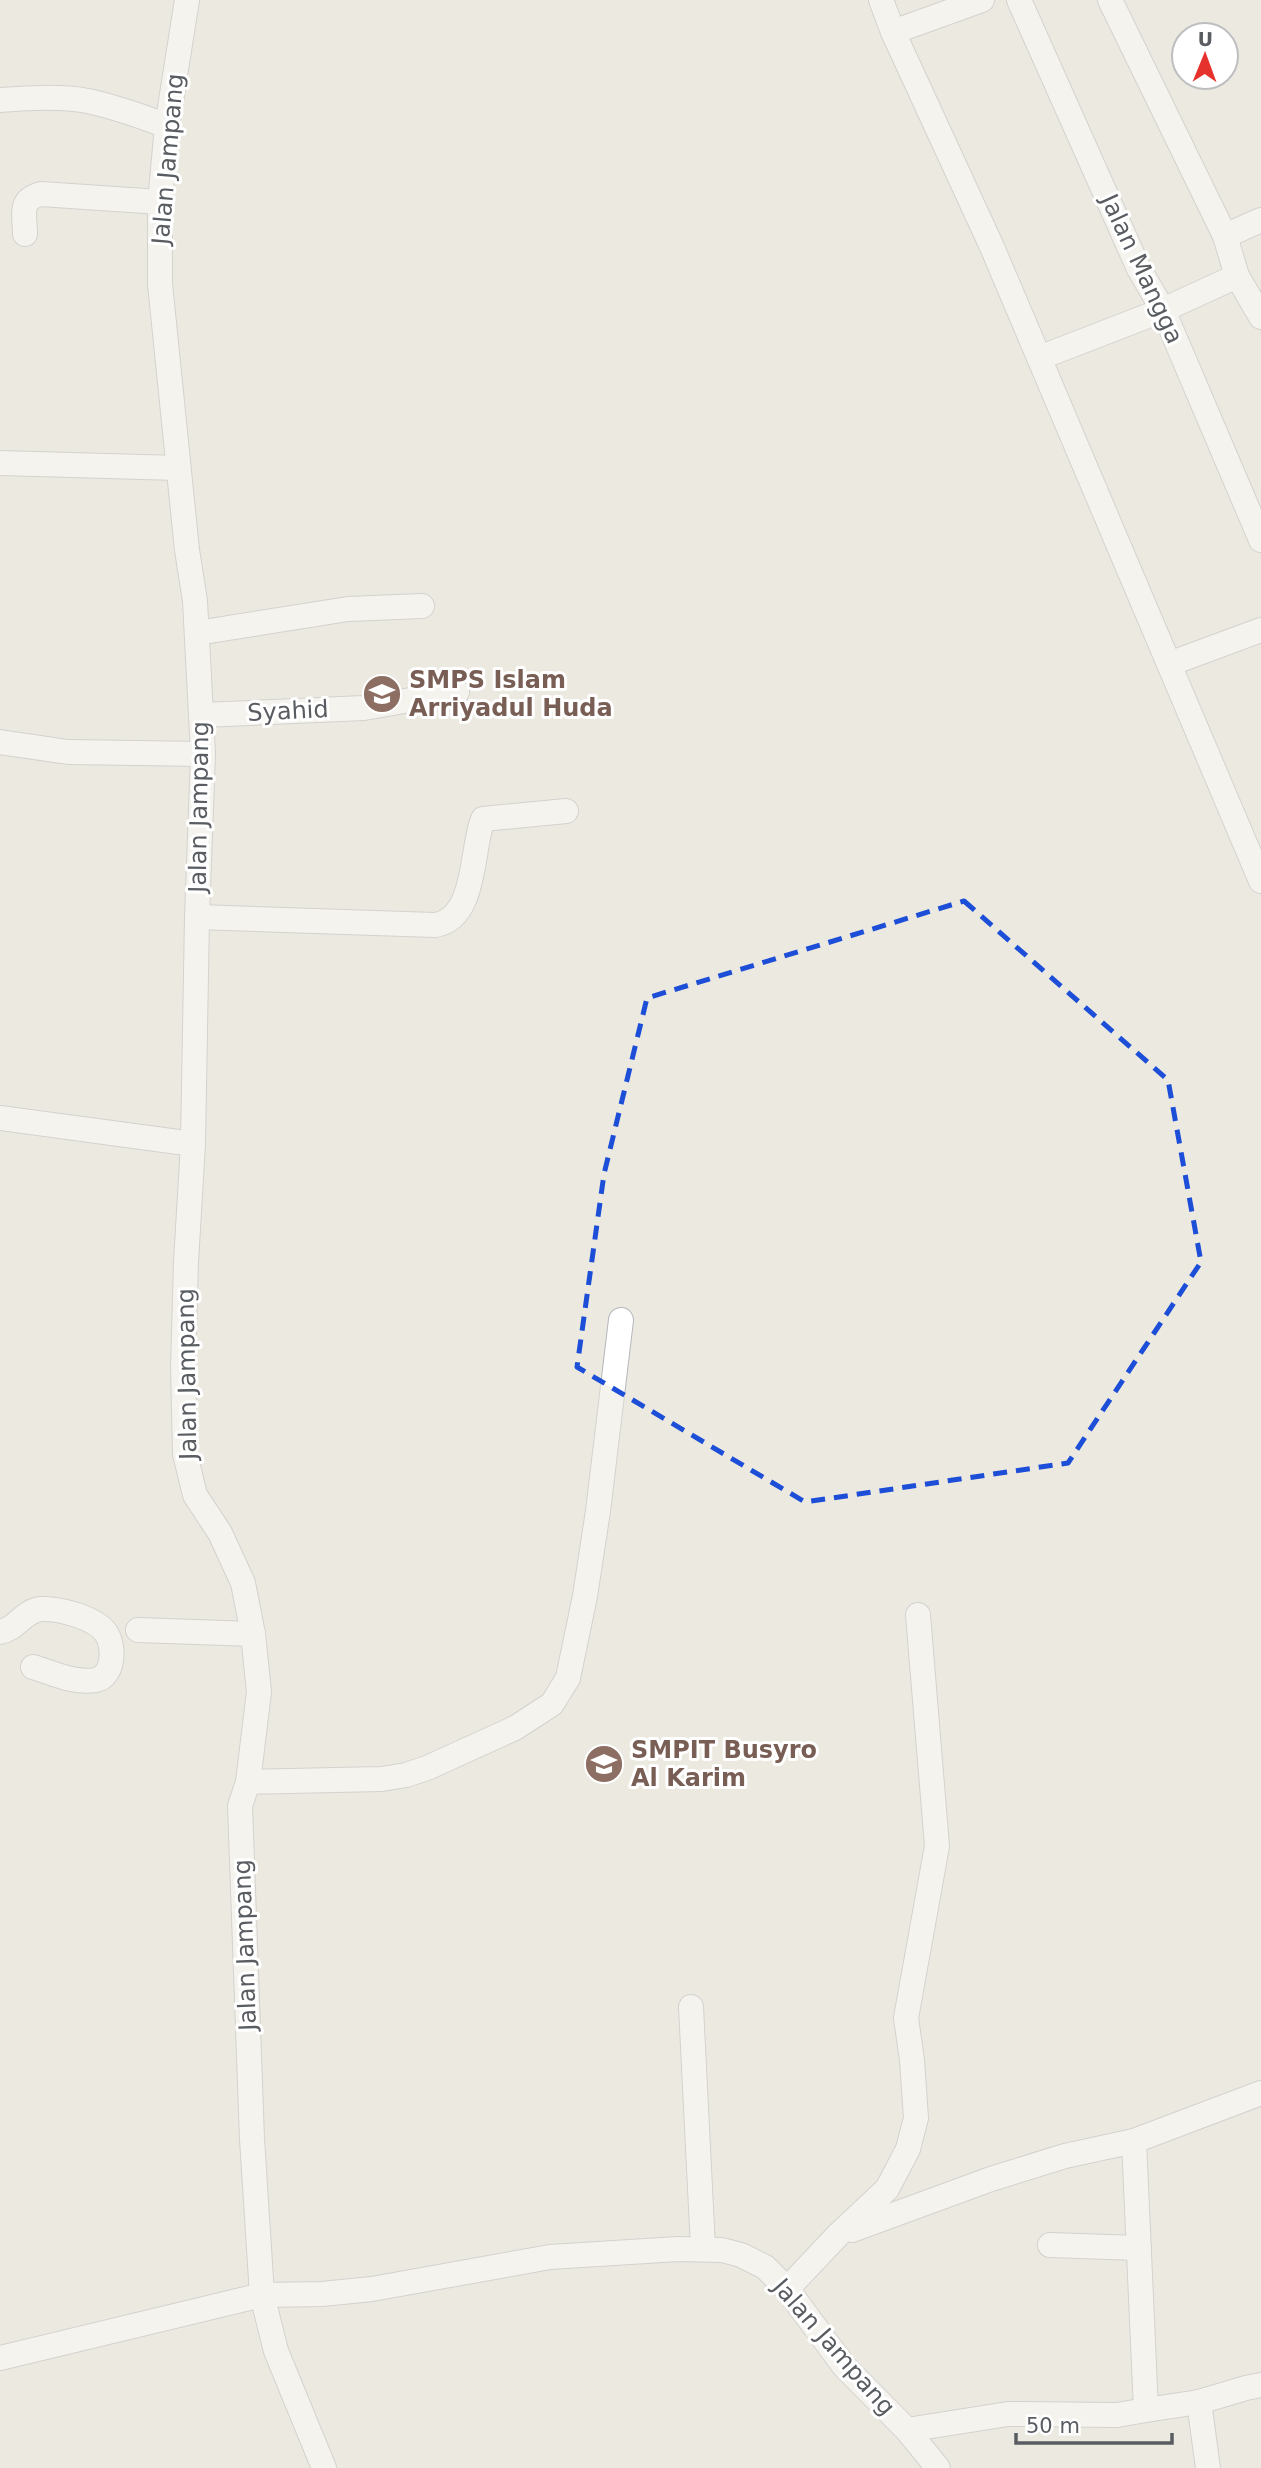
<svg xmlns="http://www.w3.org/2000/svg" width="1261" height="2468" viewBox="0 0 1261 2468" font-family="'DejaVu Sans',sans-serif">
<rect width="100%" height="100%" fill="#ece9e0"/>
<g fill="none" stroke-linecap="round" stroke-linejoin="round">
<g stroke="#b3b6bb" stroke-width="26">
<g id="minor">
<polyline points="187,0 167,126 160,202 160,284 187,550 195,601 203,754 197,917 193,1144 186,1262 183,1367 185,1454 195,1495 220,1533 243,1583 253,1634 259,1692 248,1782 240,1806 252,2139 262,2295 322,2294 372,2289 550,2257 678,2249 722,2250 741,2255 765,2267 787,2289 844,2366 907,2430 938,2468"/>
<polyline points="881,0 893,32 992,247 1261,881"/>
<polyline points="1019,0 1139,269 1163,310 1261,540"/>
<polyline points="1110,0 1225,236 1237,276 1261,317"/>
<polyline points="893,32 982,0"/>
<path d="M0,100C29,98 60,96 88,101C115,107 141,116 167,126"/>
<path d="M25,234C25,214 18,200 41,194L160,202"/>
<polyline points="1225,236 1261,220"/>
<polyline points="1039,358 1163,310 1237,276"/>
<polyline points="0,463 178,468"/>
<polyline points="197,633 348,609 422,606"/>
<polyline points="1169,664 1261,630"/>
<polyline points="202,715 364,708 457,692"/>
<polyline points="0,742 68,752 203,754"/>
<path d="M197,917L435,925C477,919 471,848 483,819L566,811"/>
<polyline points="0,1118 193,1144"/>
<polyline points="138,1630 253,1634"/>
<path d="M0,1632C17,1629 23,1611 41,1609C59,1608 96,1618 106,1633C115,1646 114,1676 96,1680C75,1684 53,1673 33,1667"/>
<polyline points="248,1782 382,1779 406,1775 427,1768 515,1728 552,1704 568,1678 585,1596 598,1511 621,1320"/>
<polyline points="691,2007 703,2248"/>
<polyline points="1134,2141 1146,2410 1199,2402 1246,2388 1261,2385"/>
<polyline points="852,2230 991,2179 1065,2156 1134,2141 1261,2093"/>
<polyline points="1050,2245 1139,2248"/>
<polyline points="787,2289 838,2235 887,2189 908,2149 916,2118 912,2060 906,2018 937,1846 918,1615"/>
<polyline points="0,2358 262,2295 276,2351 324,2468"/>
<polyline points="1199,2402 1208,2468"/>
<polyline points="907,2430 1008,2414 1117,2415 1146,2410"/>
</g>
</g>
<use href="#minor" stroke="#fff" stroke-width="24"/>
</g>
<path d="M0 0H1261V2468H0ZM964,901L1168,1080L1201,1262L1068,1463L805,1502L577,1367L604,1174L647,998Z" fill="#ece9e0" fill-opacity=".55" fill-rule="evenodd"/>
<path fill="none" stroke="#1d4ed8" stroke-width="5" stroke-dasharray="14 9" stroke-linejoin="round" d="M964,901L1168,1080L1201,1262L1068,1463L805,1502L577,1367L604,1174L647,998Z"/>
<defs>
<g id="school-disc" transform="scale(2.0125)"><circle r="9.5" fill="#8d6e63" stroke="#fff"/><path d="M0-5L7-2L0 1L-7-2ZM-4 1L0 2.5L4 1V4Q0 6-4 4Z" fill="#fff"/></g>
</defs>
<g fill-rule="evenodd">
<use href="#school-disc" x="382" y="694"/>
<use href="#school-disc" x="604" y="1764"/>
</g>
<g text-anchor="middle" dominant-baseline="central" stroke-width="6" stroke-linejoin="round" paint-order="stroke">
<g font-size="24" fill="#595d61" stroke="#fff">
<text transform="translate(168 159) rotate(-85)">Jalan Jampang</text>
<text transform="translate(1142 269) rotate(65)">Jalan Mangga</text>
<text transform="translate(288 711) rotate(-3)">Syahid</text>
<text transform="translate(199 807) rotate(-89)">Jalan Jampang</text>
<text transform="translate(187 1374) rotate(-91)">Jalan Jampang</text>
<text transform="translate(245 1945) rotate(-92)">Jalan Jampang</text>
<text transform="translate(834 2347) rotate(49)">Jalan Jampang</text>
</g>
<g font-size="24" font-weight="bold" fill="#785e54" stroke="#fff" text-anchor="start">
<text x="409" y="680">SMPS Islam<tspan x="409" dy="28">Arriyadul Huda</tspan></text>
<text x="631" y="1750">SMPIT Busyro<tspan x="631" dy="28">Al Karim</tspan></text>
</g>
</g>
<g transform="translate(1205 56) rotate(1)"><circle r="33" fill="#ffffff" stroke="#bdbec0" stroke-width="2"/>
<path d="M0-5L12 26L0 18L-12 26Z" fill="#e6322c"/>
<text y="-10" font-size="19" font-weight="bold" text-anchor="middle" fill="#595d61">U</text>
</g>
<path d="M1016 2433v10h156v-10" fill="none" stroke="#595d61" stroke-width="3.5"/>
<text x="1026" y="2433" font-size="21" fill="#595d61" stroke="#ffffff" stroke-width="5" paint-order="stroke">50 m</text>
</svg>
